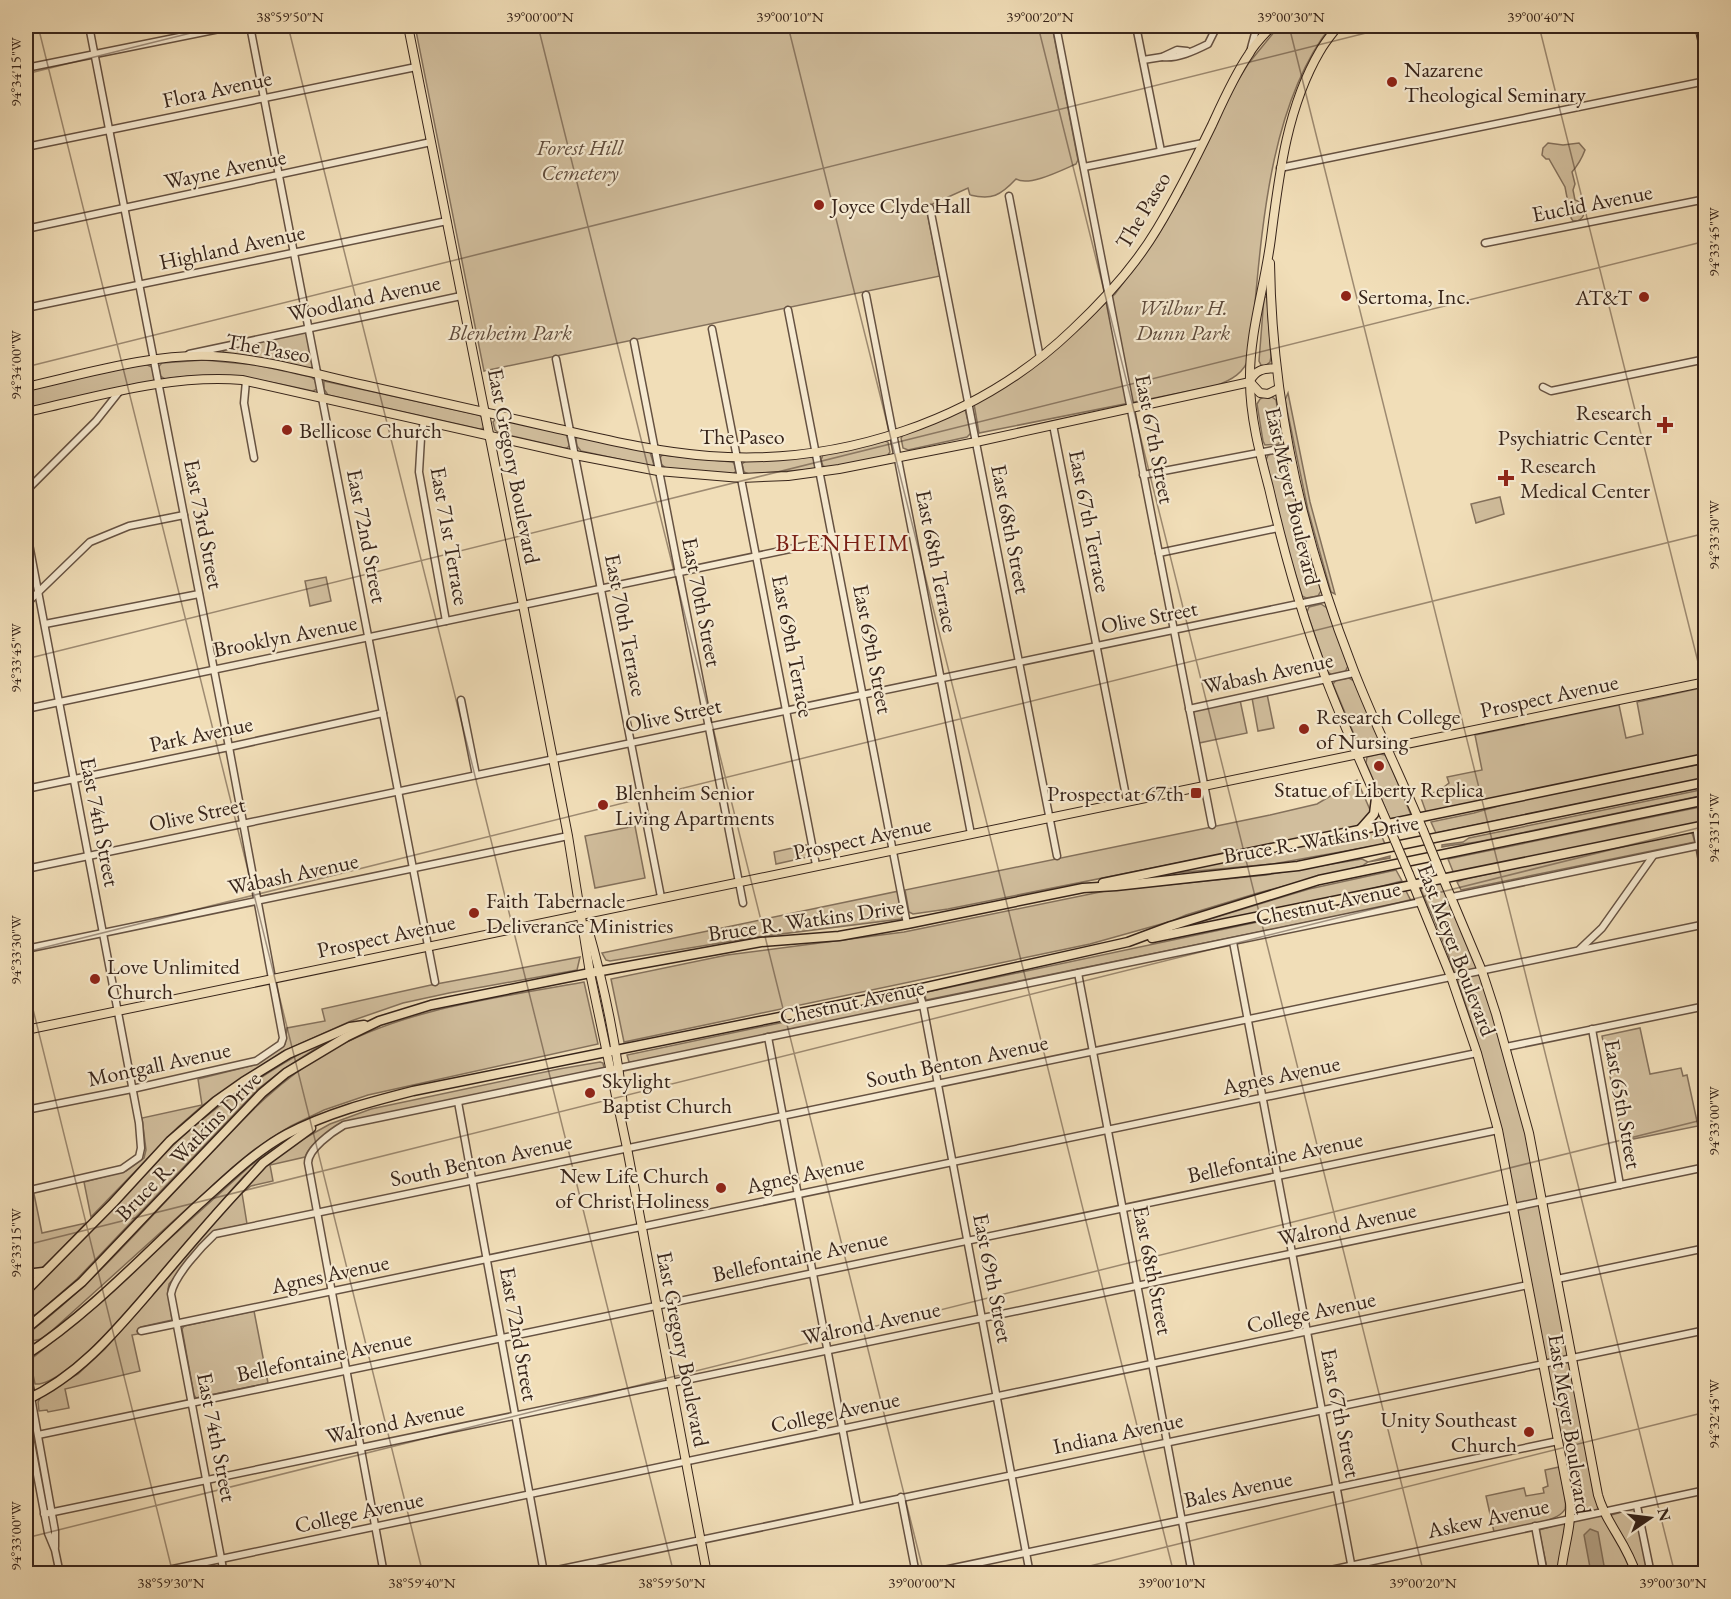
<svg xmlns="http://www.w3.org/2000/svg" width="1731" height="1599" viewBox="0 0 1731 1599" font-family="'EB Garamond',serif">
<rect width="100%" height="100%" fill="#f1deb8"/>
<filter id="stains"><feTurbulence type="fractalNoise" baseFrequency=".00333" numOctaves="4"/><feColorMatrix values="0 0 0 0 .2 0 0 0 0 .09 0 0 0 0 .02 0 0 0 .5 -.17"/></filter>
<radialGradient id="worn" r=".72"><stop offset=".6" stop-color="#630" stop-opacity="0"/><stop offset="1" stop-color="#630" stop-opacity=".3"/></radialGradient>
<g fill="#d1be9d" stroke="#84715c" stroke-width="1.5">
<path d="M415,26H1052L1078,160L1076,164C1062,170 1029,187 1016,179C1000,196 992,200 970,195L968,188L926,207L940,276L484,371Z"/>
<path d="M1279,26H1331C1264,111 1261,251 1250,356C1244,373 1232,380 1215,386L979,433L974,404L1048,356L1115,294L1157,237L1183,192L1232,90L1248,64Z"/>
<path d="M1548,143L1563,145L1579,143L1585,150C1582,158 1578,165 1572,172L1575,184L1573,190L1575,200L1583,203C1586,210 1585,217 1578,221H1573L1571,218L1565,187L1549,159H1546L1542,155L1543,148Z"/>
<polygon points="1264,297 1267,297 1271,357 1270,362 1265,366 1261,365 1259,361"/>
<polygon points="304,332 307,335 313,366 310,369 223,352 224,349"/>
<path d="M204,360L257,365L311,377L315,380L317,389L313,391C259,379 221,370 165,379L160,376L159,366L162,363Z"/>
<polygon points="145,364 152,367 154,378 153,382 26,409 26,389"/>
<polygon points="324,381 479,415 483,418 484,428 480,429 328,395 324,389"/>
<polygon points="1288,393 1310,502 1335,594 1331,592 1308,510 1285,400"/>
<polygon points="1264,397 1272,397 1276,400 1283,438 1278,444 1265,445 1263,441 1257,404 1260,399"/>
<polygon points="965,409 971,433 967,437 908,450 903,448 901,438 903,435"/>
<polygon points="497,418 566,434 570,445 567,448 564,448 499,433 495,430 493,422"/>
<polygon points="579,436 650,452 654,465 651,466 581,451 577,446 576,439"/>
<polygon points="885,441 888,442 890,452 887,456 828,468 823,466 821,460 823,455"/>
<polygon points="1280,452 1287,456 1302,524 1321,591 1318,596 1306,598 1302,596 1286,544 1266,460 1268,455"/>
<polygon points="662,455 732,462 734,463 736,471 733,474 666,468 661,464 660,458"/>
<polygon points="811,457 814,458 815,469 749,474 744,472 742,464 746,461"/>
<polygon points="1500,497 1504,514 1476,523 1471,504"/>
<polygon points="326,577 331,601 310,606 305,581"/>
<polygon points="1321,604 1327,608 1348,666 1345,672 1332,675 1327,671 1307,612 1309,607"/>
<polygon points="1349,678 1354,681 1378,737 1376,743 1363,746 1358,744 1333,684 1336,680"/>
<polygon points="1705,687 1705,755 1426,812 1421,798 1440,790 1449,783 1447,777 1482,770 1475,735 1619,705 1626,738 1643,734 1637,702"/>
<polygon points="1267,694 1274,728 1258,731 1252,698"/>
<polygon points="1240,700 1247,733 1199,743 1193,711"/>
<polygon points="1380,754 1385,755 1388,759 1411,815 1390,819 1366,763 1367,757"/>
<polygon points="1705,763 1705,778 1436,833 1431,822 1474,813 1512,802"/>
<polygon points="1357,780 1371,812 1371,815 1357,827 948,909 913,914 909,912 905,890 1270,815 1317,804"/>
<path d="M1705,789V795L1482,841C1468,844 1456,844 1442,847V845L1463,842L1469,838Z"/>
<polygon points="1705,806 1705,821 1454,874 1448,859"/>
<polygon points="635,826 645,878 595,888 585,836"/>
<polygon points="1379,830 1385,844 1273,864 1164,874"/>
<polygon points="1686,832 1692,833 1695,842 1461,890 1457,882 1465,879"/>
<polygon points="806,845 808,857 776,864 774,852"/>
<polygon points="1390,856 1390,858 1368,862 1362,866 1258,893 1186,915 1172,921 1090,944 624,1042 611,979 727,955 904,932 1105,891 1266,875 1362,859 1368,862"/>
<polygon points="1396,870 1402,881 1324,901 1177,929 1309,889"/>
<path d="M1443,882L1488,997L1526,1133L1604,1517L1636,1508L1649,1573H1548L1539,1530L1564,1523L1573,1510L1502,1131C1481,1049 1457,967 1421,890L1422,886Z"/>
<polygon points="899,891 903,917 901,919 757,937 610,961 606,960 602,953"/>
<polygon points="1404,891 1406,891 1411,901 926,1000 925,995 927,992"/>
<polygon points="580,957 577,970 449,993 403,1003 351,1021 282,1052 203,1105 178,1127 91,1217 84,1182 126,1171 144,1158 146,1150 142,1118 202,1105 198,1079 254,1065 285,1044 287,1028 325,1021 322,1009 431,985"/>
<path d="M584,982L598,1044L368,1095L324,1110L291,1126L271,1138L233,1167L46,1336L41,1339L27,1342L26,1335C94,1284 148,1219 207,1157C243,1119 280,1079 326,1053C404,1008 497,998 584,982Z"/>
<polygon points="916,997 919,1000 918,1003 635,1062 629,1062 627,1055 885,1001"/>
<polygon points="1640,1028 1650,1074 1681,1068 1683,1076 1687,1075 1698,1126 1623,1141 1602,1036"/>
<path d="M329,1040L284,1069L258,1089L77,1279L37,1314L26,1318V1297L182,1136C224,1100 268,1071 317,1044Z"/>
<path d="M600,1062L603,1063L604,1068L599,1069L346,1122C332,1130 311,1141 305,1157L270,1165L273,1181L251,1186L242,1193L247,1224L218,1230L210,1234L169,1284L168,1289L172,1320L141,1327L137,1331L138,1334L132,1335L140,1371L65,1389L69,1408L48,1412L47,1410L39,1411L38,1402L42,1395L78,1374L105,1349L243,1188L269,1163L296,1143L330,1124L371,1109L559,1069Z"/>
<path d="M274,1149L276,1150C265,1159 253,1167 244,1176C209,1212 77,1388 35,1384L30,1360L82,1318L250,1166Z"/>
<polygon points="34,1194 42,1233 86,1223 47,1264 40,1269 26,1270 26,1195"/>
<polygon points="254,1311 268,1383 196,1398 194,1395 182,1329 184,1326"/>
<path d="M1559,1467C1560,1476 1568,1501 1565,1509C1559,1523 1508,1529 1494,1532L1486,1496L1524,1488L1526,1496L1544,1493L1543,1488L1548,1486L1545,1470Z"/>
</g>
<polygon fill="#b29f82" stroke="#816e58" stroke-width="1.5" points="1590,1529 1598,1532 1605,1571 1591,1573 1584,1535"/>
<g fill="none" stroke-linecap="round" stroke-linejoin="round">
<g stroke="#665242" stroke-width="9">
<g id="minor">
<polyline points="250,26 435,982"/>
<polyline points="1056,26 1212,825"/>
<polyline points="1136,26 1161,151"/>
<polyline points="1251,48 1257,26"/>
<path d="M1162,57C1177,59 1194,51 1208,44L1217,26"/>
<polyline points="1143,60 1162,57 1177,50 1187,51"/>
<polyline points="26,68 234,26"/>
<polyline points="26,147 416,67"/>
<polyline points="1084,167 1203,143"/>
<polyline points="1280,168 1706,81"/>
<polyline points="1009,196 1040,358"/>
<polyline points="930,208 1057,856"/>
<polyline points="26,229 431,142"/>
<polyline points="1485,243 1706,199"/>
<polyline points="866,295 971,834"/>
<polyline points="26,308 447,221"/>
<polyline points="788,310 907,924"/>
<polyline points="712,329 816,865"/>
<polyline points="634,342 743,903"/>
<polyline points="189,354 461,296"/>
<polyline points="556,359 661,897"/>
<polyline points="246,381 244,403 254,458"/>
<polyline points="1543,387 1551,391 1706,359"/>
<polyline points="424,421 421,438 419,472 446,621"/>
<polyline points="1053,425 1127,801"/>
<polyline points="1143,475 1289,447"/>
<polyline points="26,491 96,421 119,392"/>
<polyline points="26,528 139,1123 141,1148 139,1157 122,1169 26,1191"/>
<polyline points="1159,553 1278,528"/>
<polyline points="26,604 90,542 129,526 184,515"/>
<polyline points="45,624 199,594"/>
<polyline points="461,700 476,775"/>
<polyline points="26,709 833,540"/>
<polyline points="1189,709 1354,673"/>
<polyline points="26,789 229,747 383,713"/>
<polyline points="1696,827 1706,884"/>
<polyline points="26,869 1327,598"/>
<polyline points="1452,897 1706,844"/>
<polyline points="1233,942 1353,1574"/>
<polyline points="26,949 568,836"/>
<polyline points="1580,949 1602,928 1653,856"/>
<polyline points="1078,973 1192,1574"/>
<polyline points="918,989 923,1005 1030,1574"/>
<polyline points="1592,1029 1620,1185"/>
<polyline points="768,1037 857,1506"/>
<polyline points="1506,1047 1706,1006"/>
<polyline points="458,1102 544,1573"/>
<polyline points="26,1110 132,1089 256,1061 281,1044 283,1038 229,747 89,26"/>
<polyline points="1557,1279 1706,1248"/>
<polyline points="141,1331 1477,1053"/>
<polyline points="31,1397 55,1531 55,1547"/>
<polyline points="26,1416 48,1533 55,1550 60,1574"/>
<polyline points="38,1435 1498,1130"/>
<polyline points="901,1497 916,1574"/>
<polyline points="1637,1506 1651,1574"/>
<polyline points="44,1514 1706,1167"/>
<polyline points="1535,1526 1544,1574"/>
<polyline points="149,1574 1528,1285"/>
<path d="M224,1574L171,1294C174,1276 202,1246 215,1234L1706,924"/>
<path d="M384,1574L308,1163C308,1149 332,1132 344,1125L1421,902"/>
<polyline points="538,1574 1706,1330"/>
<polyline points="925,1574 1558,1441"/>
<polyline points="1312,1574 1706,1490"/>
</g>
</g>
<g stroke="#37241a" stroke-width="10">
<g id="major">
<polyline points="408,26 523,605 568,836 590,973 627,1148 707,1574"/>
<path d="M1338,26C1332,34 1325,42 1320,51C1287,107 1279,175 1271,238C1265,286 1249,333 1250,381C1250,417 1260,454 1269,488C1284,553 1302,617 1326,679C1347,734 1372,787 1395,841"/>
<polyline points="1699,26 1706,59"/>
<path d="M1270,263C1272,403 1303,541 1354,671C1375,725 1401,777 1423,830"/>
<path d="M1250,381C1256,369 1264,369 1276,368"/>
<polyline points="1250,382 1260,393 1268,394 1278,389"/>
<path d="M26,387C84,374 154,353 213,356C264,359 315,374 364,385C426,399 488,413 550,427C603,439 655,452 709,456C840,466 977,421 1072,330C1104,300 1135,266 1157,229C1177,196 1195,160 1212,125C1223,101 1234,76 1249,54C1255,43 1264,35 1272,26"/>
<path d="M26,412C96,397 169,374 242,380L575,455L658,471L741,478L788,476L839,469L976,442L1250,382"/>
<path d="M1437,864L1482,971L1496,1014L1529,1133L1598,1495C1606,1524 1627,1543 1636,1574"/>
<path d="M1409,874L1451,977L1477,1053L1498,1130L1570,1503C1572,1527 1563,1549 1561,1574"/>
<path d="M587,925C605,988 618,1050 624,1116"/>
<polyline points="26,1030 1706,682"/>
<polyline points="26,1366 31,1397"/>
</g>
</g>
<g stroke="#37241a" stroke-width="11">
<g id="highway">
<polyline points="1359,831 1374,814 1376,798"/>
<polyline points="1103,883 1706,758"/>
<polyline points="1152,938 1706,825"/>
<polyline points="26,1274 43,1272"/>
<polyline points="26,1291 113,1203 170,1141 216,1101 243,1082 288,1054 350,1027 364,1025"/>
<polyline points="26,1329 82,1282 262,1093 286,1073 346,1037 379,1021 431,1005 590,973 761,942 839,936 907,924 1083,888 1116,886 1298,866 1706,782"/>
<path d="M26,1355C89,1314 143,1256 198,1205C226,1180 254,1152 287,1134C327,1113 370,1102 413,1091L918,989L1128,942L1171,926L1319,880L1706,800"/>
<path d="M26,1400C81,1375 119,1327 158,1282C185,1250 213,1217 242,1186L263,1163L311,1128"/>
<polyline points="26,1421 26,1422"/>
</g>
</g>
<use href="#minor" stroke="#f6ead1" stroke-width="6"/>
<use href="#major" stroke="#f1deb8" stroke-width="8"/>
<use href="#highway" stroke="#f1deb8" stroke-width="8"/>
<g stroke="#37241a" stroke-width="10" stroke-linecap="butt">
<g id="major-bridge">
<polyline points="1423,830 1437,864"/>
<polyline points="1395,841 1409,874"/>
</g>
</g>
<use href="#major-bridge" stroke="#f1deb8" stroke-width="8"/>
</g>
<path fill="none" stroke="#37241a" stroke-width="1.5" stroke-opacity="0.45" d="M38,26L423,1574M288,26L674,1574M538,26L924,1574M788,26L1174,1574M1038,26L1424,1574M1289,26L1675,1574M1539,26L1706,694M26,74L219,26M26,367L1394,26M26,659L1706,241M26,952L1706,533M26,981L173,1574M26,1245L1706,826M26,1538L1706,1119M1058,1574L1706,1412"/>
<g fill="#8f2418" stroke="#f6ead1" stroke-width="2">
<circle cx="1392" cy="82" r="6"/>
<circle cx="819" cy="205" r="6"/>
<circle cx="1346" cy="296" r="6"/>
<circle cx="1644" cy="297" r="6"/>
<path d="M1662 416h6v6h6v6h-6v6h-6v-6h-6v-6h6z"/>
<circle cx="287" cy="430" r="6"/>
<path d="M1503 469h6v6h6v6h-6v6h-6v-6h-6v-6h6z"/>
<circle cx="1304" cy="729" r="6"/>
<circle cx="1379" cy="766" r="6"/>
<rect x="1190" y="787" width="12" height="12" rx="3"/>
<circle cx="603" cy="805" r="6"/>
<circle cx="474" cy="913" r="6"/>
<circle cx="95" cy="979" r="6"/>
<circle cx="590" cy="1093" r="6"/>
<circle cx="721" cy="1188" r="6"/>
<circle cx="1529" cy="1432" r="6"/>
</g>
<g text-anchor="middle" dominant-baseline="central" stroke-width="4.5" stroke-linejoin="round" paint-order="stroke">
<g font-size="22" fill="#37241a" stroke="#f6ead1" text-anchor="start">
<text x="1404" y="69">Nazarene<tspan x="1404" dy="25">Theological Seminary</tspan></text>
<text x="831" y="205">Joyce Clyde Hall</text>
<text x="1358" y="296">Sertoma, Inc.</text>
<text x="1632" y="297" text-anchor="end">AT&amp;T</text>
<text x="1652" y="412" text-anchor="end">Research<tspan x="1652" dy="25">Psychiatric Center</tspan></text>
<text x="299" y="430">Bellicose Church</text>
<text x="1520" y="465">Research<tspan x="1520" dy="25">Medical Center</tspan></text>
<text x="1316" y="716">Research College<tspan x="1316" dy="25">of Nursing</tspan></text>
<text x="1379" y="789" text-anchor="middle">Statue of Liberty Replica</text>
<text x="615" y="792">Blenheim Senior<tspan x="615" dy="25">Living Apartments</tspan></text>
<text x="1184" y="793" text-anchor="end">Prospect at 67th</text>
<text x="486" y="900">Faith Tabernacle<tspan x="486" dy="25">Deliverance Ministries</tspan></text>
<text x="107" y="966">Love Unlimited<tspan x="107" dy="25">Church</tspan></text>
<text x="602" y="1080">Skylight<tspan x="602" dy="25">Baptist Church</tspan></text>
<text x="709" y="1175" text-anchor="end">New Life Church<tspan x="709" dy="25">of Christ Holiness</tspan></text>
<text x="1517" y="1419" text-anchor="end">Unity Southeast<tspan x="1517" dy="25">Church</tspan></text>
</g>
<g font-size="22" fill="#37241a" stroke="#f6ead1">
<text transform="translate(217 89) rotate(-12)">Flora Avenue</text>
<text transform="translate(225 169) rotate(-12)">Wayne Avenue</text>
<text transform="translate(1592 203) rotate(-11)">Euclid Avenue</text>
<text transform="translate(1143 210) rotate(-59)">The Paseo</text>
<text transform="translate(232 247) rotate(-12)">Highland Avenue</text>
<text transform="translate(364 298) rotate(-12)">Woodland Avenue</text>
<text transform="translate(268 348) rotate(10)">The Paseo</text>
<text x="742" y="436">The Paseo</text>
<text transform="translate(1155 439) rotate(79)">East 67th Street</text>
<text transform="translate(514 466) rotate(79)">East Gregory Boulevard</text>
<text transform="translate(1293 496) rotate(77)">East Meyer Boulevard</text>
<text transform="translate(1090 521) rotate(79)">East 67th Terrace</text>
<text transform="translate(204 524) rotate(79)">East 73rd Street</text>
<text transform="translate(1011 529) rotate(79)">East 68th Street</text>
<text transform="translate(367 536) rotate(79)">East 72nd Street</text>
<text transform="translate(450 536) rotate(80)">East 71st Terrace</text>
<text transform="translate(937 561) rotate(79)">East 68th Terrace</text>
<text transform="translate(702 602) rotate(79)">East 70th Street</text>
<text transform="translate(1149 617) rotate(-11)">Olive Street</text>
<text transform="translate(626 625) rotate(79)">East 70th Terrace</text>
<text transform="translate(285 636) rotate(-11)">Brooklyn Avenue</text>
<text transform="translate(793 646) rotate(79)">East 69th Terrace</text>
<text transform="translate(873 649) rotate(79)">East 69th Street</text>
<text transform="translate(1268 673) rotate(-12)">Wabash Avenue</text>
<text transform="translate(1549 696) rotate(-12)">Prospect Avenue</text>
<text transform="translate(673 715) rotate(-12)">Olive Street</text>
<text transform="translate(201 734) rotate(-12)">Park Avenue</text>
<text transform="translate(197 814) rotate(-12)">Olive Street</text>
<text transform="translate(100 822) rotate(79)">East 74th Street</text>
<text transform="translate(862 838) rotate(-12)">Prospect Avenue</text>
<text transform="translate(1321 839) rotate(-10)">Bruce R. Watkins Drive</text>
<text transform="translate(293 874) rotate(-12)">Wabash Avenue</text>
<text transform="translate(1328 903) rotate(-12)">Chestnut Avenue</text>
<text transform="translate(806 920) rotate(-8)">Bruce R. Watkins Drive</text>
<text transform="translate(386 936) rotate(-12)">Prospect Avenue</text>
<text transform="translate(1457 950) rotate(69)">East Meyer Boulevard</text>
<text transform="translate(852 1002) rotate(-12)">Chestnut Avenue</text>
<text transform="translate(957 1061) rotate(-12)">South Benton Avenue</text>
<text transform="translate(159 1064) rotate(-12)">Montgall Avenue</text>
<text transform="translate(1281 1075) rotate(-12)">Agnes Avenue</text>
<text transform="translate(1623 1104) rotate(80)">East 65th Street</text>
<text transform="translate(188 1146) rotate(-46)">Bruce R. Watkins Drive</text>
<text transform="translate(1275 1157) rotate(-12)">Bellefontaine Avenue</text>
<text transform="translate(481 1160) rotate(-12)">South Benton Avenue</text>
<text transform="translate(805 1174) rotate(-12)">Agnes Avenue</text>
<text transform="translate(1347 1224) rotate(-12)">Walrond Avenue</text>
<text transform="translate(800 1256) rotate(-12)">Bellefontaine Avenue</text>
<text transform="translate(1153 1270) rotate(79)">East 68th Street</text>
<text transform="translate(330 1274) rotate(-12)">Agnes Avenue</text>
<text transform="translate(993 1278) rotate(79)">East 69th Street</text>
<text transform="translate(1311 1312) rotate(-12)">College Avenue</text>
<text transform="translate(871 1323) rotate(-12)">Walrond Avenue</text>
<text transform="translate(519 1334) rotate(80)">East 72nd Street</text>
<text transform="translate(683 1349) rotate(79)">East Gregory Boulevard</text>
<text transform="translate(324 1356) rotate(-12)">Bellefontaine Avenue</text>
<text transform="translate(835 1412) rotate(-12)">College Avenue</text>
<text transform="translate(1341 1413) rotate(79)">East 67th Street</text>
<text transform="translate(395 1422) rotate(-12)">Walrond Avenue</text>
<text transform="translate(1570 1424) rotate(81)">East Meyer Boulevard</text>
<text transform="translate(1118 1433) rotate(-12)">Indiana Avenue</text>
<text transform="translate(217 1437) rotate(79)">East 74th Street</text>
<text transform="translate(1238 1489) rotate(-12)">Bales Avenue</text>
<text transform="translate(359 1512) rotate(-12)">College Avenue</text>
<text transform="translate(1488 1518) rotate(-12)">Askew Avenue</text>
</g>
<g font-size="22" font-style="italic" fill="#5e4a3b" stroke="#f6ead1">
<text x="580" y="147">Forest Hill<tspan x="580" dy="25">Cemetery</tspan></text>
<text x="1183" y="307">Wilbur H.<tspan x="1183" dy="25">Dunn Park</tspan></text>
<text x="510" y="332">Blenheim Park</text>
</g>
<g font-size="24" letter-spacing="1.5" fill="#7a1f14" stroke="#f6ead1">
<text x="843" y="542">BLENHEIM</text>
</g>
</g>
<rect width="1731" height="1599" fill="none" stroke="#f1deb8" stroke-width="66"/>
<g transform="translate(1650 1518) rotate(76)" stroke="#f6ead1" stroke-width="4.5" paint-order="stroke">
<path d="M0-4.5L10 22L0 15L-10 22Z" fill="#37241a"/>
<text y="-9" font-size="16" font-weight="bold" text-anchor="middle" fill="#37241a">N</text>
</g>
<rect x="33" y="33" width="1665" height="1533" fill="none" stroke="#37241a" stroke-width="2"/>
<g font-size="15" text-anchor="middle" fill="#37241a">
<text x="290" y="22">38°59'50"N</text>
<text x="540" y="22">39°00'00"N</text>
<text x="790" y="22">39°00'10"N</text>
<text x="1040" y="22">39°00'20"N</text>
<text x="1291" y="22">39°00'30"N</text>
<text x="1541" y="22">39°00'40"N</text>
<text transform="translate(16 72) rotate(-90)" y="5">94°34'15"W</text>
<text transform="translate(1714 242) rotate(-90)" y="5">94°33'45"W</text>
<text transform="translate(16 365) rotate(-90)" y="5">94°34'00"W</text>
<text transform="translate(1714 535) rotate(-90)" y="5">94°33'30"W</text>
<text transform="translate(16 658) rotate(-90)" y="5">94°33'45"W</text>
<text transform="translate(1714 828) rotate(-90)" y="5">94°33'15"W</text>
<text transform="translate(16 950) rotate(-90)" y="5">94°33'30"W</text>
<text transform="translate(1714 1121) rotate(-90)" y="5">94°33'00"W</text>
<text transform="translate(16 1243) rotate(-90)" y="5">94°33'15"W</text>
<text transform="translate(1714 1414) rotate(-90)" y="5">94°32'45"W</text>
<text transform="translate(16 1536) rotate(-90)" y="5">94°33'00"W</text>
<text x="171" y="1588">38°59'30"N</text>
<text x="422" y="1588">38°59'40"N</text>
<text x="672" y="1588">38°59'50"N</text>
<text x="922" y="1588">39°00'00"N</text>
<text x="1172" y="1588">39°00'10"N</text>
<text x="1423" y="1588">39°00'20"N</text>
<text x="1673" y="1588">39°00'30"N</text>
</g>
<rect width="100%" height="100%" filter="url(#stains)"/>
<rect width="100%" height="100%" fill="url(#worn)"/>
</svg>
